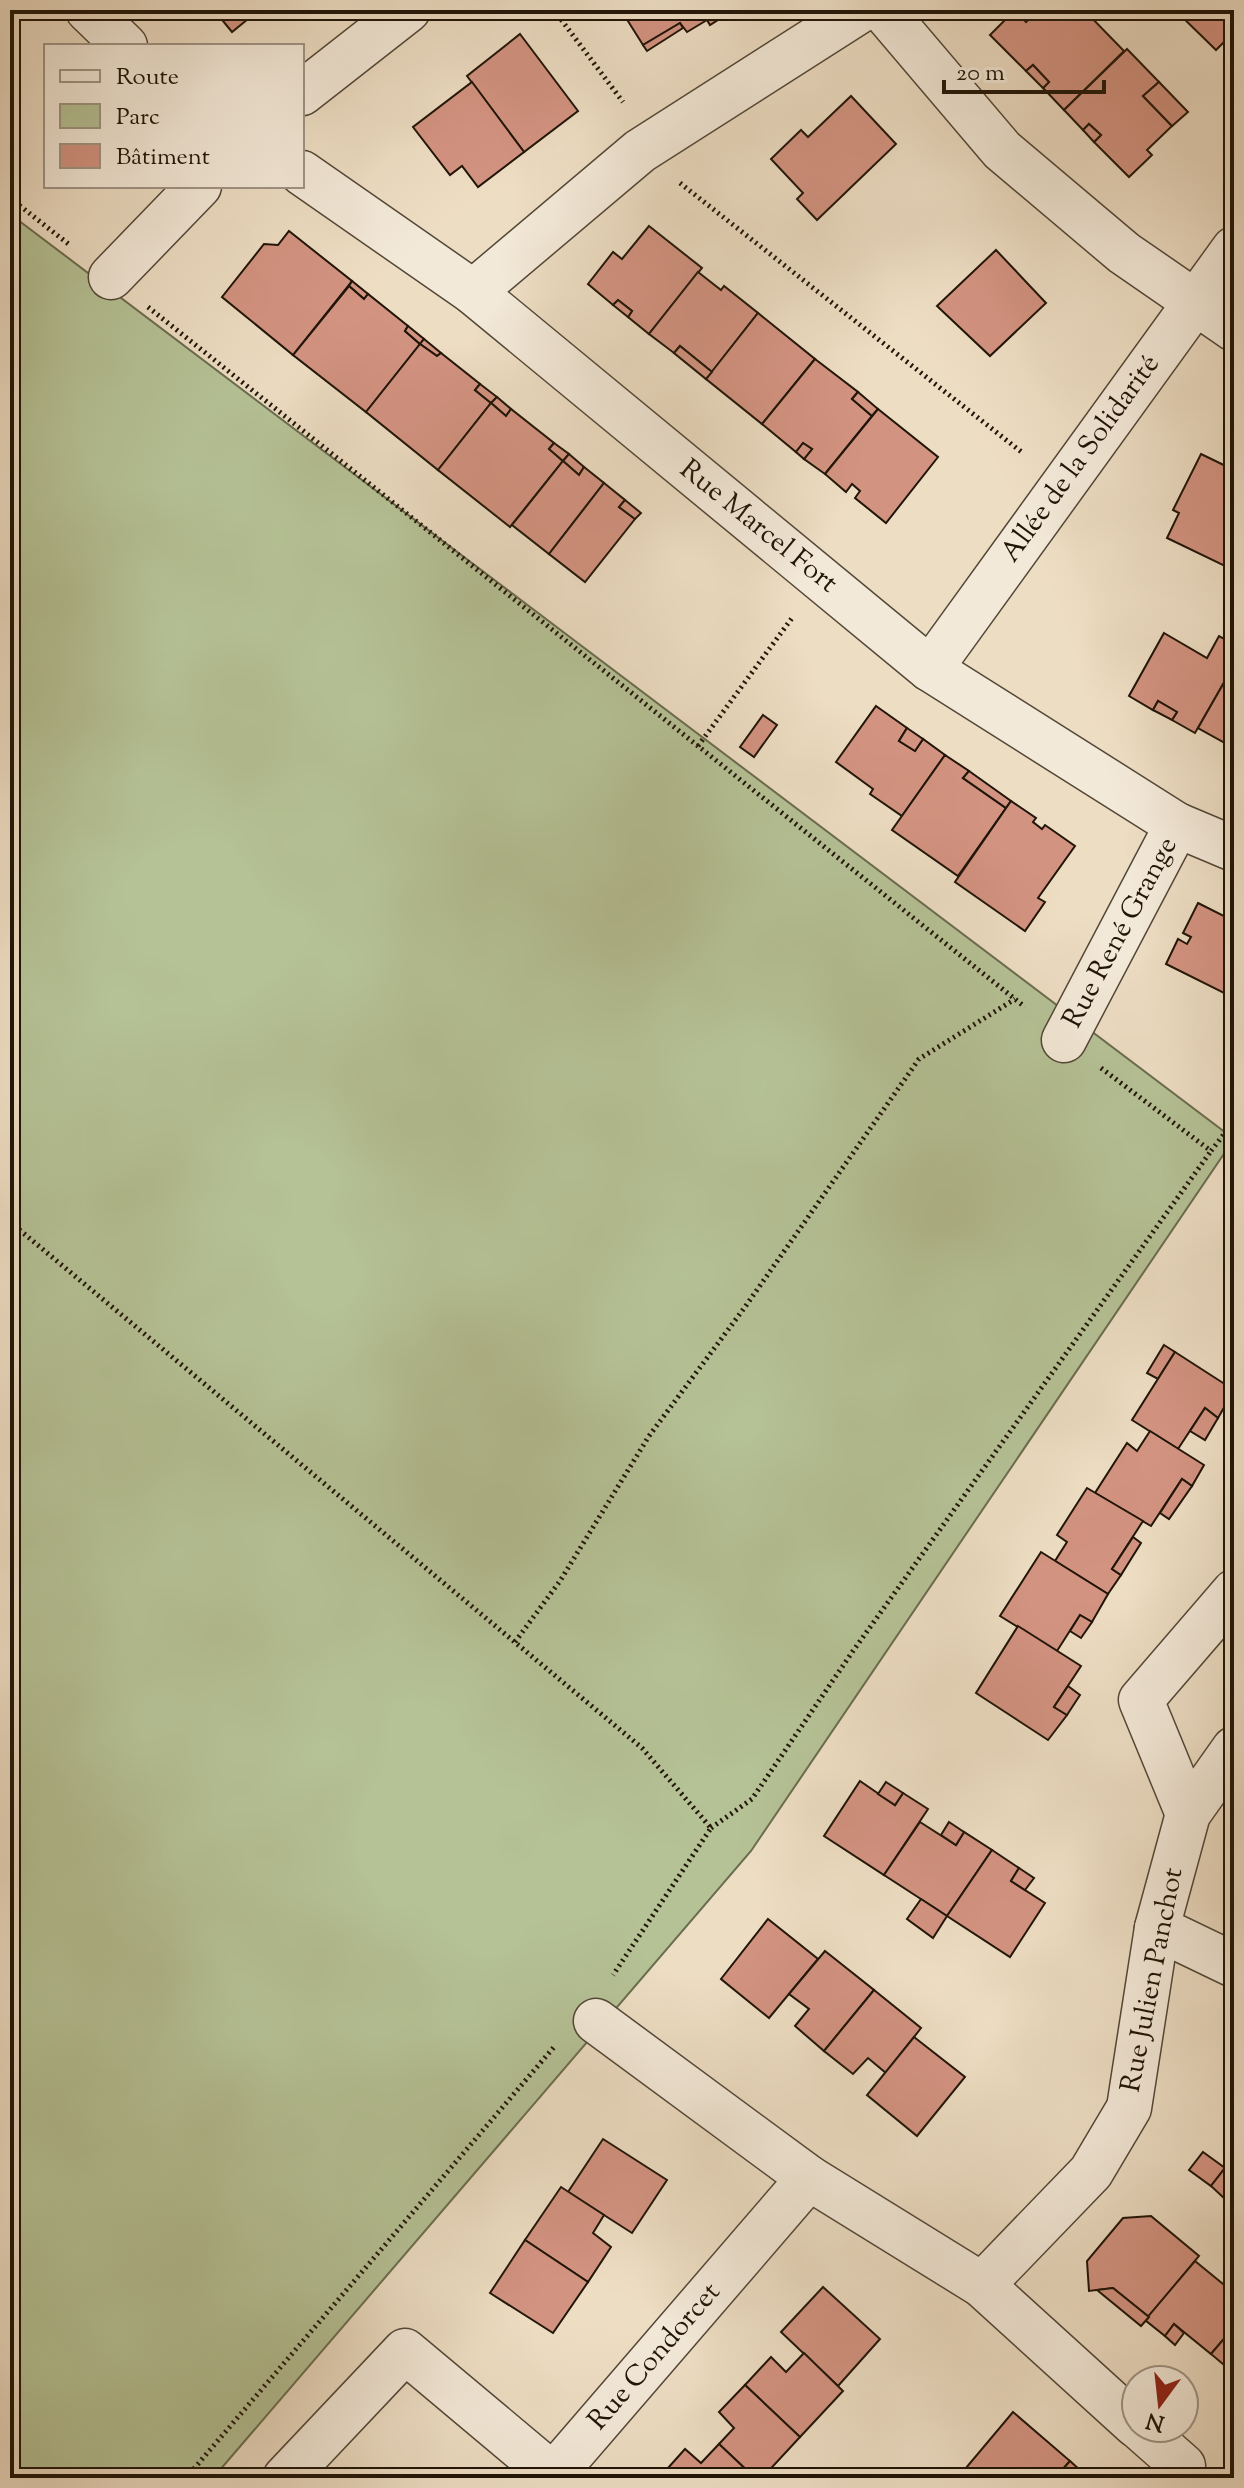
<svg xmlns="http://www.w3.org/2000/svg" width="1244" height="2488" viewBox="0 0 1244 2488" font-family="'Sorts Mill Goudy',serif">
<rect width="100%" height="100%" fill="#edddc3"/>
<filter id="stains"><feTurbulence type="fractalNoise" baseFrequency=".0025" numOctaves="4"/><feColorMatrix values="0 0 0 0 .2 0 0 0 0 .09 0 0 0 0 .02 0 0 0 .5 -.17"/></filter>
<radialGradient id="worn" r=".72"><stop offset=".6" stop-color="#630" stop-opacity="0"/><stop offset="1" stop-color="#630" stop-opacity=".3"/></radialGradient>
<polygon fill="#b5c296" stroke="#6a6c4f" stroke-width="2" points="10,214 1234,1139 751,1851 213,2478 10,2478"/>
<g fill="#d39381" stroke="#201508" stroke-width="2">
<polygon points="214,10 259,10 232,32"/>
<polygon points="621,10 701,10 707,20 687,32 680,23 643,45"/>
<polygon points="701,10 732,10 732,11 710,25"/>
<polygon points="1015,10 1026,22 1039,10 1084,10 1124,51 1064,110 1043,88 1049,82 1033,65 1026,71 990,35"/>
<polygon points="1175,10 1234,10 1234,32 1216,50"/>
<polygon points="680,23 683,28 647,51 643,45"/>
<polygon points="520,34 578,111 524,152 467,76"/>
<polygon points="1127,49 1159,82 1143,96 1172,126 1147,150 1152,155 1129,177 1094,142 1101,135 1089,124 1083,130 1064,110"/>
<polygon points="1033,65 1049,82 1043,88 1026,71"/>
<polygon points="472,82 524,152 478,187 462,166 450,175 413,127"/>
<polygon points="1159,82 1188,112 1172,126 1143,96"/>
<polygon points="851,96 896,144 817,220 797,199 803,193 771,159 801,130 808,137"/>
<polygon points="1089,124 1101,135 1094,142 1083,130"/>
<polygon points="649,226 702,268 649,334 628,317 632,311 618,300 613,305 588,284 613,252 622,259"/>
<polygon points="289,231 352,281 293,355 222,297 264,244 278,245"/>
<polygon points="996,250 1046,303 990,356 937,306"/>
<polygon points="698,272 721,290 724,286 758,313 712,372 680,346 674,353 649,334"/>
<polygon points="352,281 368,294 364,299 349,286"/>
<polygon points="349,286 364,299 368,294 408,326 405,331 420,344 366,412 293,355"/>
<polygon points="618,300 632,311 628,317 613,305"/>
<polygon points="758,313 815,359 762,424 706,379"/>
<polygon points="408,326 424,339 420,344 405,331"/>
<polygon points="424,339 441,353 437,356 420,344"/>
<polygon points="420,344 437,356 441,353 480,384 475,390 491,403 438,470 366,412"/>
<polygon points="680,346 712,372 706,379 674,353"/>
<polygon points="815,359 858,392 852,399 872,416 825,474 804,459 812,449 803,443 796,452 762,424"/>
<polygon points="480,384 497,397 491,403 475,390"/>
<polygon points="858,392 878,409 872,416 852,399"/>
<polygon points="497,397 511,409 506,416 491,403"/>
<polygon points="491,403 506,416 511,409 554,443 549,449 563,461 510,527 438,470"/>
<polygon points="878,409 938,457 886,523 855,498 860,491 852,484 846,492 825,474"/>
<polygon points="554,443 569,454 563,461 549,449"/>
<polygon points="803,443 812,449 804,459 796,452"/>
<polygon points="569,454 584,467 579,475 563,461"/>
<polygon points="1201,454 1234,470 1234,552 1227,567 1167,538 1179,513 1173,510"/>
<polygon points="563,461 579,475 584,467 604,483 549,554 512,525"/>
<polygon points="604,483 625,500 619,507 635,519 585,582 549,554"/>
<polygon points="625,500 641,513 635,519 619,507"/>
<polygon points="1164,633 1207,658 1219,636 1234,644 1234,665 1195,733 1172,720 1177,712 1158,701 1153,710 1129,696"/>
<polygon points="1234,665 1234,748 1198,728"/>
<polygon points="1158,701 1177,712 1172,720 1153,710"/>
<polygon points="876,706 907,728 899,741 915,751 923,739 945,755 902,816 870,794 873,789 836,762"/>
<polygon points="763,715 777,725 754,757 740,747"/>
<polygon points="907,728 923,739 915,751 899,741"/>
<polygon points="945,755 969,771 963,778 1006,808 958,876 892,830"/>
<polygon points="969,771 1011,801 1006,808 963,778"/>
<polygon points="1011,801 1036,818 1033,822 1042,829 1045,825 1075,846 1038,898 1045,902 1025,931 955,882"/>
<polygon points="1198,903 1234,921 1234,998 1166,964 1178,939 1187,944 1191,937 1183,933"/>
<polygon points="1164,1345 1175,1352 1158,1379 1147,1373"/>
<polygon points="1175,1352 1234,1390 1218,1418 1205,1408 1178,1449 1132,1420"/>
<polygon points="1205,1408 1218,1418 1205,1440 1190,1431"/>
<polygon points="1150,1431 1204,1465 1192,1486 1182,1479 1151,1526 1095,1493 1127,1443 1137,1451"/>
<polygon points="1182,1479 1192,1486 1169,1519 1160,1513"/>
<polygon points="1087,1488 1143,1521 1112,1569 1121,1575 1108,1594 1055,1561 1067,1542 1057,1535"/>
<polygon points="1133,1537 1141,1543 1121,1575 1112,1569"/>
<polygon points="1041,1552 1108,1594 1092,1622 1080,1615 1057,1651 1000,1616"/>
<polygon points="1080,1615 1092,1622 1081,1638 1070,1631"/>
<polygon points="1018,1626 1081,1666 1054,1707 1067,1715 1048,1740 976,1693"/>
<polygon points="1068,1686 1080,1695 1067,1715 1054,1707"/>
<polygon points="860,1781 895,1805 903,1793 928,1809 884,1875 824,1836"/>
<polygon points="886,1782 903,1793 895,1805 878,1794"/>
<polygon points="920,1822 956,1845 964,1832 992,1850 947,1916 884,1875"/>
<polygon points="949,1822 964,1832 956,1845 941,1835"/>
<polygon points="992,1850 1019,1868 1011,1881 1045,1903 1010,1957 947,1916"/>
<polygon points="1019,1868 1034,1878 1025,1890 1011,1881"/>
<polygon points="921,1899 947,1916 933,1938 907,1919"/>
<polygon points="768,1919 818,1959 769,2018 721,1979"/>
<polygon points="825,1951 874,1990 824,2051 795,2026 809,2009 789,1994"/>
<polygon points="874,1990 921,2028 886,2073 868,2058 853,2074 824,2051"/>
<polygon points="914,2037 965,2077 917,2136 867,2095"/>
<polygon points="603,2139 667,2180 632,2233 568,2192"/>
<polygon points="1203,2152 1225,2168 1211,2186 1189,2170"/>
<polygon points="1225,2168 1234,2175 1234,2188 1225,2199 1211,2186"/>
<polygon points="561,2187 604,2215 593,2233 611,2247 588,2282 525,2240"/>
<polygon points="1151,2216 1199,2256 1149,2317 1113,2288 1089,2291 1087,2261 1123,2218"/>
<polygon points="525,2240 588,2282 553,2333 490,2293"/>
<polygon points="1195,2261 1234,2293 1234,2327 1211,2354 1174,2324 1165,2336 1145,2320"/>
<polygon points="823,2287 880,2339 838,2386 781,2332"/>
<polygon points="1113,2288 1149,2317 1141,2326 1097,2290"/>
<polygon points="1174,2324 1184,2333 1175,2345 1165,2336"/>
<polygon points="1234,2327 1234,2364 1230,2370 1211,2354"/>
<polygon points="804,2353 843,2391 800,2437 745,2385 771,2357 786,2372"/>
<polygon points="745,2385 800,2437 762,2478 755,2478 719,2444 734,2428 719,2412"/>
<polygon points="1013,2412 1070,2461 1055,2478 960,2475"/>
<polygon points="719,2444 755,2478 659,2478 685,2449 701,2463"/>
<polygon points="1070,2461 1080,2470 1073,2478 1055,2478"/>
</g>
<g fill="none" stroke-linecap="round" stroke-linejoin="round">
<g stroke="#534737" stroke-width="47">
<g id="minor">
<polyline points="88,10 125,46"/>
<polyline points="883,10 1002,150 1124,253 1234,329"/>
<polyline points="302,93 408,10"/>
<polyline points="302,173 473,292 930,669 1177,825 1234,849"/>
<polyline points="111,277 199,186"/>
<polyline points="473,292 640,151 861,10"/>
<polyline points="930,669 1234,249"/>
<polyline points="1064,1040 1177,825"/>
<polyline points="1188,1814 1141,1700 1234,1592"/>
<polyline points="1157,1928 1234,1965"/>
<polyline points="596,2021 809,2178 982,2285 1136,2425"/>
<polyline points="982,2285 1091,2172 1129,2108 1157,1928 1188,1814 1234,1749"/>
<polyline points="1140,2428 1183,2466 1174,2478"/>
<polyline points="285,2478 405,2351 553,2475 809,2178"/>
</g>
</g>
<g stroke="#201508" stroke-width="5" stroke-dasharray="2 4" stroke-linecap="butt">
<polyline points="554,10 623,102"/>
<polyline points="680,183 1024,454"/>
<polyline points="10,198 71,246"/>
<polyline points="148,307 1025,1007"/>
<polyline points="698,746 792,618"/>
<polyline points="1101,1068 1211,1151 1234,1121"/>
<polyline points="10,1222 642,1748 711,1828 613,1975"/>
<polyline points="515,1642 560,1581 649,1436 745,1307 919,1059 1015,999"/>
<polyline points="711,1828 752,1799 853,1651 1211,1151"/>
<polyline points="186,2478 554,2047"/>
</g>
<use href="#minor" stroke="#f3e9d8" stroke-width="44"/>
</g>
<g text-anchor="middle" dominant-baseline="central" stroke-width="6" stroke-linejoin="round" paint-order="stroke">
<g font-size="28" fill="#201508" stroke="#f3e9d8">
<text transform="translate(1081 459) rotate(-54)">Allée de la Solidarité</text>
<text transform="translate(758 527) rotate(39)">Rue Marcel Fort</text>
<text transform="translate(1121 933) rotate(-62)">Rue René Grange</text>
<text transform="translate(1153 1980) rotate(-79)">Rue Julien Panchot</text>
<text transform="translate(655 2357) rotate(-49)">Rue Condorcet</text>
</g>
</g>
<rect width="1244" height="2488" fill="none" stroke="#edddc3" stroke-width="40"/>
<rect x="12" y="12" width="1220" height="2464" fill="none" stroke="#201508" stroke-width="4"/>
<rect x="20" y="20" width="1204" height="2448" fill="none" stroke="#201508" stroke-width="2"/>
<rect x="44" y="44" width="260" height="144" fill="#f3e9d8" stroke="#9f9485" stroke-width="2"/>
<rect x="60" y="70" width="40" height="12" fill="#f3e9d8" stroke="#9f9485" stroke-width="2"/>
<text x="116" y="84" font-size="24" fill="#201508">Route</text>
<rect x="60" y="104" width="40" height="24" fill="#b5c296" stroke="#9f9485" stroke-width="2"/>
<text x="116" y="124" font-size="24" fill="#201508">Parc</text>
<rect x="60" y="144" width="40" height="24" fill="#d39381" stroke="#9f9485" stroke-width="2"/>
<text x="116" y="164" font-size="24" fill="#201508">Bâtiment</text>
<g transform="translate(1160 2404) rotate(195)"><circle r="38" fill="#f3e9d8" stroke="#9f9485" stroke-width="2"/>
<path d="M0-6L14 30L0 20L-14 30Z" fill="#8f2418"/>
<text y="-12" font-size="22" font-weight="bold" text-anchor="middle" fill="#201508">N</text>
</g>
<path d="M944 80v12h160v-12" fill="none" stroke="#201508" stroke-width="4"/>
<text x="956" y="80" font-size="24" fill="#201508" stroke="#f3e9d8" stroke-width="6" paint-order="stroke">20 m</text>
<rect width="100%" height="100%" filter="url(#stains)"/>
<rect width="100%" height="100%" fill="url(#worn)"/>
</svg>
